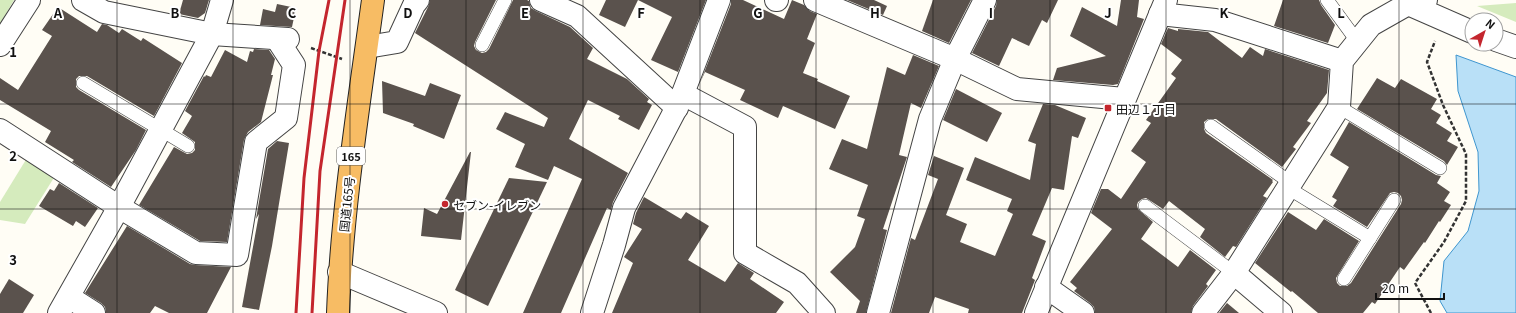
<svg xmlns="http://www.w3.org/2000/svg" width="1516" height="313" viewBox="0 0 1516 313" font-family="Georgia,'Noto Sans JP',serif">
<rect width="100%" height="100%" fill="#fffdf5"/>
<g fill="#d5ebbd">
<polygon points="0,0 14,0 0,24"/>
<polygon points="1516,3 1516,22 1477,6"/>
<polygon points="27,158 55,176 25,224 0,220 0,202"/>
</g>
<polygon fill="#b9e0f7" stroke="#3f96cf" points="1456,55 1516,77 1516,313 1447,313 1440,301 1444,261 1468,231 1479,191 1478,152 1458,91"/>
<g fill="#5a524d">
<polygon points="183,0 209,0 205,13 198,18 179,14"/>
<polygon points="430,0 496,0 475,42 474,46 476,50 482,53 486,52 489,49 513,0 527,0 529,1 531,8 536,11 570,27 593,48 587,59 627,79 649,99 647,102 652,105 639,130 618,119 620,116 588,100 569,139 628,173 613,202 611,210 607,208 561,313 523,313 582,179 554,166 548,180 515,167 525,144 496,129 505,112 544,127 548,118 415,33 428,7"/>
<polygon points="606,0 706,0 678,72 651,60 672,17 638,0 625,27 599,15"/>
<polygon points="731,0 743,0 784,19 792,0 804,5 810,11 817,14 807,39 815,43 803,73 818,79 817,81 850,96 835,129 783,106 778,118 740,100 745,90 705,72 700,83 731,4"/>
<polygon points="847,0 874,0 887,6 883,15"/>
<polygon points="933,0 971,0 949,43 922,31"/>
<polygon points="997,0 1058,0 1047,23 1042,20 1029,46 1012,38 999,66 972,53 996,6"/>
<polygon points="1121,0 1139,0 1137,17 1144,19 1118,84 1113,85 1053,80 1057,68 1106,56 1070,36 1082,7 1117,26"/>
<polygon points="1283,0 1319,0 1321,5 1335,25 1328,43 1274,26"/>
<polygon points="277,4 296,8 292,27 260,25 263,9 275,12"/>
<polygon points="58,7 97,32 102,24 107,25 119,33 122,29 141,41 143,38 182,63 154,116 87,76 79,76 76,79 76,87 79,90 146,130 136,150 111,187 72,162 74,160 45,142 51,131 0,100 0,78 18,90 52,36 42,30"/>
<polygon points="1168,28 1178,31 1178,29 1208,32 1242,58 1250,47 1263,56 1265,49 1329,70 1327,93 1307,121 1311,123 1293,147 1296,149 1282,167 1216,119 1208,119 1204,122 1204,129 1206,133 1273,180 1272,181 1273,182 1263,196 1267,198 1236,247 1233,246 1225,257 1200,237 1205,229 1169,201 1163,209 1146,198 1142,199 1138,202 1137,205 1138,209 1153,222 1141,239 1178,267 1190,250 1216,270 1206,284 1208,286 1193,306 1191,313 1095,313 1094,307 1090,303 1074,291 1077,288 1070,282 1112,229 1091,213 1101,189 1108,189 1121,199 1146,162 1131,151 1151,123 1146,120 1176,78 1171,74 1182,60 1161,44"/>
<polygon points="254,49 269,50 275,59 271,75 273,75 261,122 248,132 244,140 227,242 200,241 139,205 174,147 187,154 192,153 195,150 195,142 182,133 192,116 185,111 204,76 205,77 206,75 211,77 225,50 247,62 250,51 253,52"/>
<polygon points="913,55 939,66 921,108 911,103 899,155 907,157 883,229 887,230 866,313 856,313 860,301 830,272 855,247 865,219 857,216 868,185 829,169 842,139 867,149 887,67 905,75"/>
<polygon points="1377,78 1395,88 1401,79 1437,99 1431,109 1441,115 1436,123 1452,133 1447,141 1458,147 1447,165 1444,161 1357,109"/>
<polygon points="382,81 425,96 430,83 461,95 444,139 413,126 414,124 383,113"/>
<polygon points="956,89 1002,113 987,142 943,120"/>
<polygon points="1043,104 1055,105 1086,118 1078,138 1072,136 1064,190 1052,188 1032,235 1046,241 1032,278 1035,280 1022,313 968,313 969,309 935,297 929,313 891,313 911,238 915,240 938,179 928,175 934,156 964,168 946,215 967,224 960,242 995,256 1013,214 1007,211 1012,199 966,180 975,157 1030,180 1036,144 1028,141"/>
<polygon points="1349,122 1436,175 1441,176 1437,183 1450,192 1444,201 1451,205 1440,222 1439,221 1425,243 1424,242 1404,270 1400,267 1375,304 1372,302 1363,313 1318,313 1292,291 1291,292 1255,263 1288,212 1316,230 1324,219 1359,241 1336,278 1337,283 1340,286 1347,286 1351,283 1401,204 1402,200 1401,196 1398,193 1394,192 1390,193 1367,227 1333,206 1337,200 1332,197 1349,167 1330,155"/>
<polygon points="277,141 289,143 272,246 259,310 242,307 259,214 256,219 268,149"/>
<polygon points="470,152 471,152 461,240 421,236 424,208 437,214"/>
<polygon points="509,178 547,182 488,306 455,290"/>
<polygon points="59,183 98,208 85,227 76,221 73,226 39,206 50,189 54,191"/>
<polygon points="644,197 681,219 686,212 709,226 688,260 725,282 738,263 754,273 750,279 784,302 776,313 612,313 633,263 624,257 642,229 633,224 636,213"/>
<polygon points="127,226 190,264 195,265 231,267 207,313 169,313 155,306 150,313 106,313 105,307 101,303 85,293"/>
<polygon points="9,279 34,295 23,313 0,313 0,294"/>
<polygon points="1227,303 1239,313 1219,313"/>
</g>
<g fill="none" stroke-linecap="round" stroke-linejoin="round">
<g stroke="#444" stroke-width="14">
<g id="service">
<polyline points="1327,0 1357,41"/>
<polyline points="482,45 505,0"/>
<polyline points="83,83 188,146"/>
<polyline points="1339,107 1440,168"/>
<polyline points="1211,126 1291,183"/>
<polyline points="1288,188 1370,238"/>
<polyline points="1145,206 1234,273"/>
<polyline points="1344,279 1394,200"/>
</g>
</g>
<g stroke="#444" stroke-width="24">
<g id="minor">
<polyline points="83,0 104,12 212,34 288,39"/>
<polyline points="541,0 577,16 677,108"/>
<polyline points="776,0 777,0"/>
<polyline points="815,0 955,59 1017,89 1124,99"/>
<polyline points="1408,4 1472,32"/>
<polyline points="1160,14 1215,20 1342,61"/>
<polyline points="1496,40 1516,47"/>
<polyline points="0,45 29,0"/>
<polyline points="367,47 397,42 414,5 418,0"/>
<polyline points="683,94 745,127 745,253 797,283 824,313"/>
<polyline points="0,130 119,207 196,253 237,255 256,142 286,118 294,65 277,39"/>
<polyline points="339,272 436,313"/>
<polyline points="1234,273 1281,313"/>
<polyline points="1046,287 1083,313"/>
<polyline points="69,297 94,313"/>
<polyline points="59,313 119,207 212,34 222,0"/>
<polyline points="592,313 614,245 624,208 680,101 719,0"/>
<polyline points="878,313 930,119 955,59 985,0"/>
<polyline points="1036,313 1166,0"/>
<polyline points="1203,313 1234,273 1339,107 1342,61 1371,25 1408,4 1426,0"/>
</g>
</g>
<g stroke="#222" stroke-width="24">
<path id="trunk" d="M338,313C342,208 359,104 373,0"/>
</g>
<g stroke="#333" stroke-width="2.5" stroke-dasharray="4 2" stroke-linecap="butt">
<polyline points="311,48 342,59"/>
<polyline points="1431,313 1415,283 1444,242 1466,201 1466,154 1443,105 1427,62 1435,41"/>
</g>
<use href="#service" stroke="#fff" stroke-width="13"/>
<use href="#minor" stroke="#fff" stroke-width="22"/>
<use href="#trunk" stroke="#f7bc64" stroke-width="22"/>
<g stroke="#c4262e" stroke-width="3">
<polyline points="296,313 304,178 319,51 329,0"/>
<polyline points="312,313 320,171 345,0"/>
</g>
</g>
<path fill="none" stroke="#111" stroke-width="1" stroke-opacity="0.55" d="M117,0V313M233,0V313M350,0V313M466,0V313M583,0V313M700,0V313M816,0V313M933,0V313M1050,0V313M1166,0V313M1283,0V313M1399,0V313M0,104H1516M0,209H1516"/>
<g fill="#c4262e" stroke="#fff" stroke-width="1.5">
<rect x="1104" y="104" width="8" height="8" rx="2"/>
<circle cx="445" cy="204" r="4"/>
</g>
<g text-anchor="middle" dominant-baseline="central" stroke-width="4" stroke-linejoin="round" paint-order="stroke">
<rect fill="#fff" stroke="#585858" stroke-width="1" x="337" y="147" width="28" height="18" rx="3"/>
<g font-size="11" font-weight="bold" fill="#111">
<text x="351" y="156">165</text>
</g>
<g font-size="12" fill="#111" stroke="#fff" text-anchor="start">
<text x="1116" y="108">田辺１丁目</text>
<text x="453" y="204">セブン-イレブン</text>
</g>
<g font-size="12" fill="#111" stroke="#fff">
<text transform="translate(346 204) rotate(-84)">国道165号</text>
</g>
</g>
<g font-size="13" text-anchor="middle" font-weight="bold" fill="#111" stroke="#fff" stroke-width="4" stroke-linejoin="round" paint-order="stroke">
<text x="58" y="18">A</text>
<text x="175" y="18">B</text>
<text x="292" y="18">C</text>
<text x="408" y="18">D</text>
<text x="525" y="18">E</text>
<text x="641" y="18">F</text>
<text x="758" y="18">G</text>
<text x="875" y="18">H</text>
<text x="991" y="18">I</text>
<text x="1108" y="18">J</text>
<text x="1224" y="18">K</text>
<text x="1341" y="18">L</text>
<text x="13" y="57">1</text>
<text x="13" y="161">2</text>
<text x="13" y="265">3</text>
</g>
<g transform="translate(1484 32) rotate(39)"><circle r="19" fill="#ffffff" stroke="#a0a0a0"/>
<path d="M0-3L7 15L0 10L-7 15Z" fill="#c4262e"/>
<text y="-6" font-size="11" font-weight="bold" text-anchor="middle" fill="#111111">N</text>
</g>
<path d="M1376 293v6h68v-6" fill="none" stroke="#111111" stroke-width="2"/>
<text x="1382" y="293" font-size="12" fill="#111111" stroke="#ffffff" stroke-width="3" paint-order="stroke">20 m</text>
</svg>
